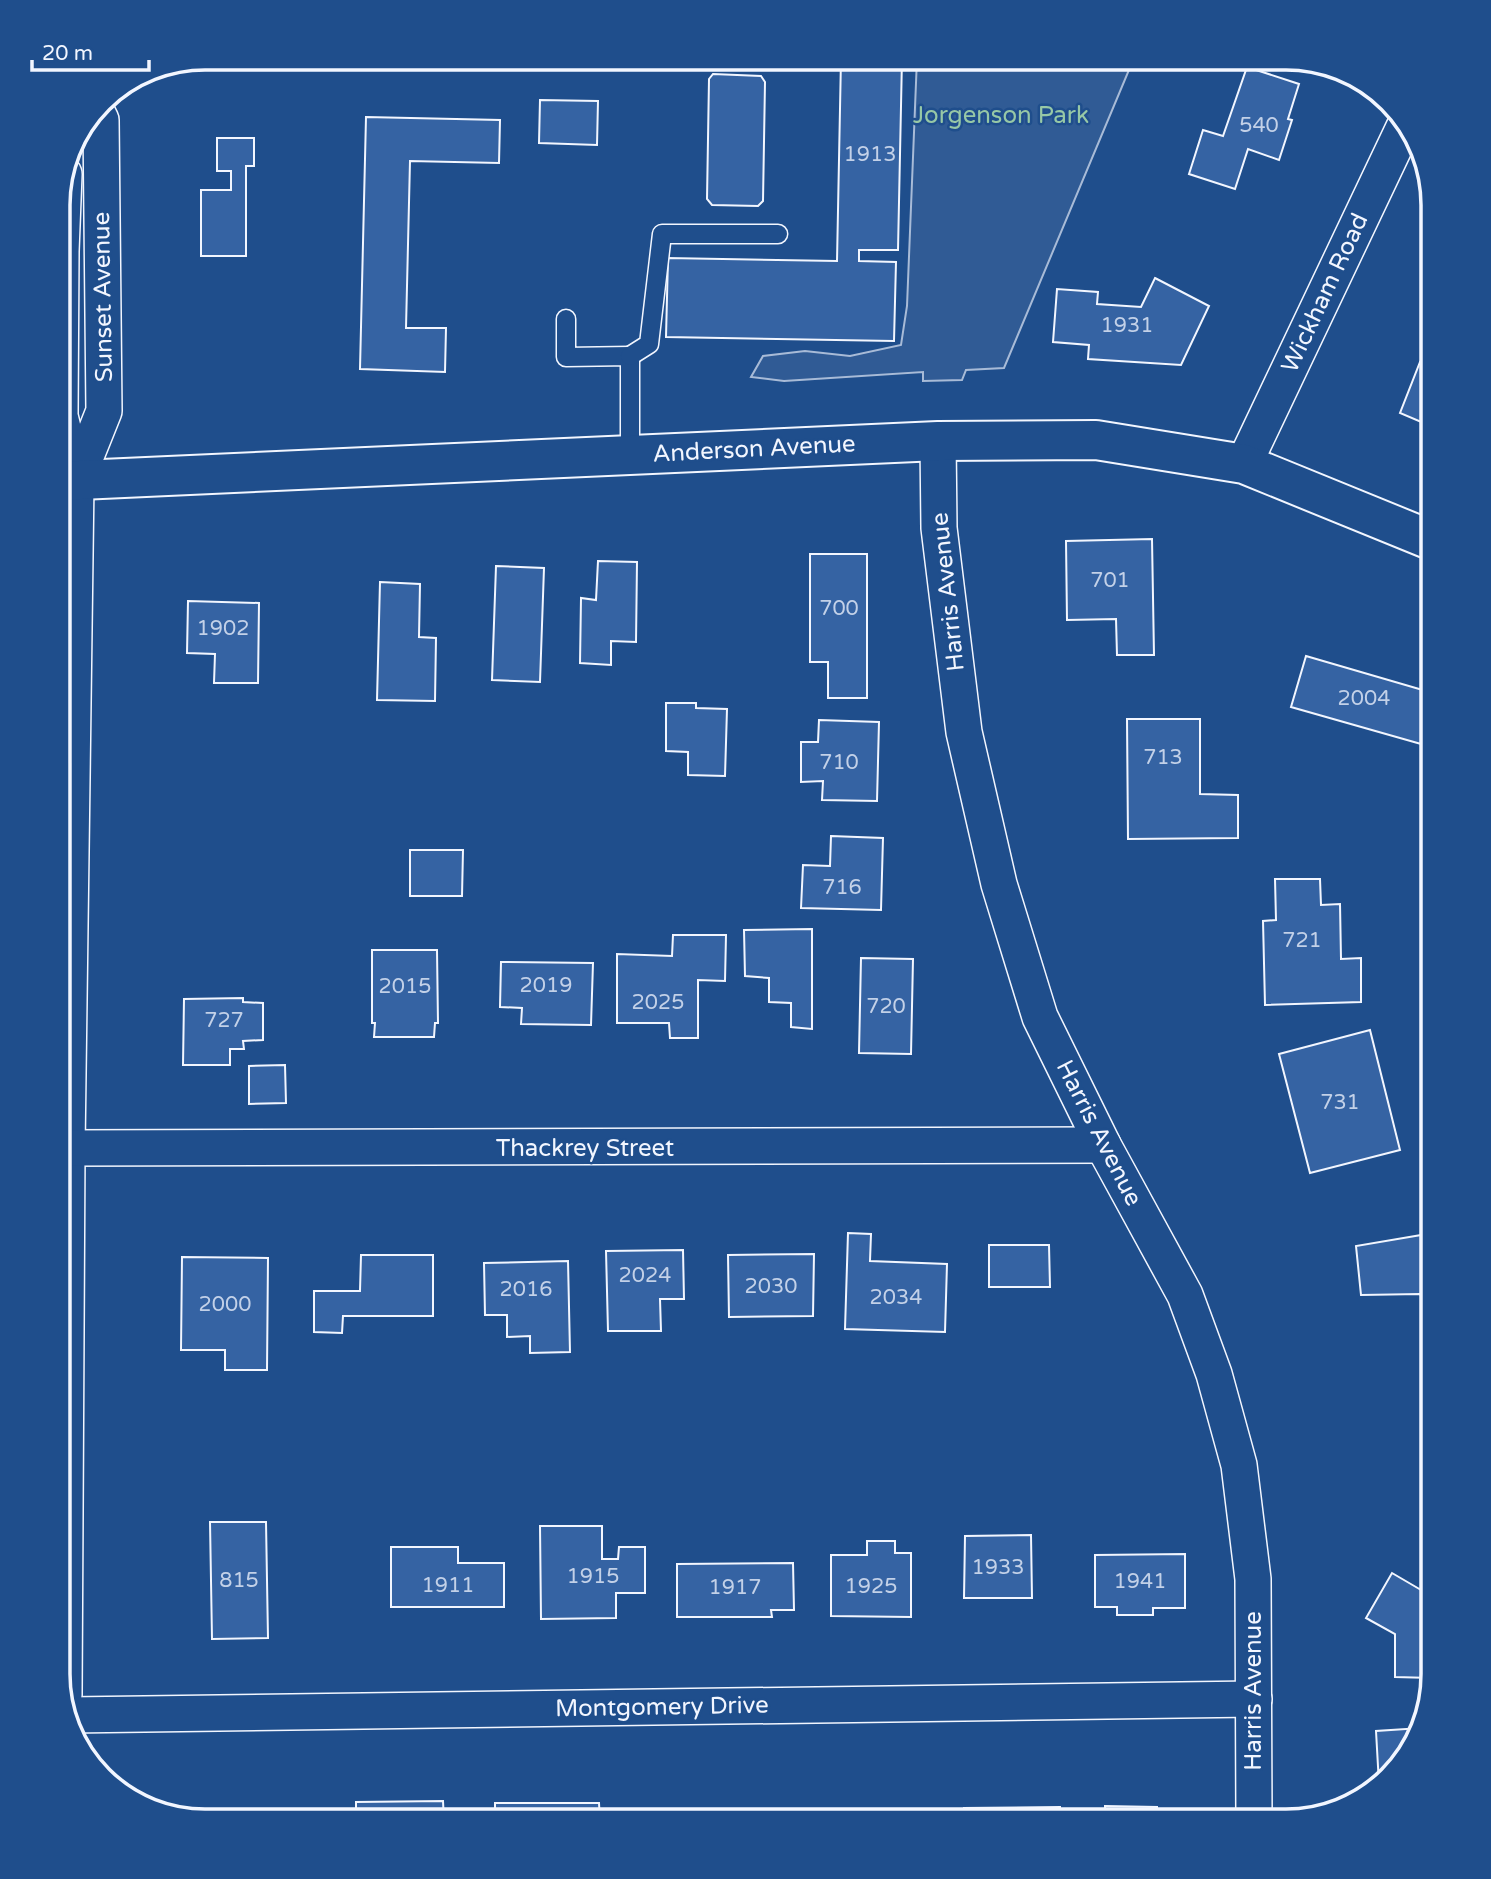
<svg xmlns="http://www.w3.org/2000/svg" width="1491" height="1879" viewBox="0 0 1491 1879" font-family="'Varela Round',sans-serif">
<rect width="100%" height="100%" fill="#1f4e8c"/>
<polygon fill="#305b95" stroke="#a8bbd7" stroke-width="2" points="917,58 1134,58 1004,368 966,370 962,380 923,381 923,372 784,381 751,377 763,356 805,351 850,356 901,345 907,306"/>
<g fill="#3563a3" stroke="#f2f6ff" stroke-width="2">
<polygon points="541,58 599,58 599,67 541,66"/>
<polygon points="841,58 902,58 898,250 859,250 859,261 896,262 894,341 666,337 668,258 837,261"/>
<polygon points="1247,67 1299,84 1288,119 1292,120 1279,160 1248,149 1235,189 1189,174 1203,130 1223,136"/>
<polygon points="713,74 761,76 765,82 763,201 758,206 712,205 707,199 709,79"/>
<polygon points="540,100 598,101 597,145 539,143"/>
<polygon points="366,117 500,120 499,163 410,161 406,328 446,328 445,372 360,369"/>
<polygon points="217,138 254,138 254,166 246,166 246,256 201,256 201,190 231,190 231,171 217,171"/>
<polygon points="1155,278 1209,306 1181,365 1088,359 1089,345 1053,342 1057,289 1098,292 1097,304 1141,307"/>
<polygon points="1420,362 1433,367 1433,427 1400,413"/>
<polygon points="1152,539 1154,655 1117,655 1116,619 1067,620 1066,541"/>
<polygon points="810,554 867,554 867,698 828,698 828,662 810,662"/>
<polygon points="598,561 637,562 636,642 611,641 611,665 580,663 581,598 596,600"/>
<polygon points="496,566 544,568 540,682 492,680"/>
<polygon points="380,582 420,584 419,637 436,638 435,701 377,700"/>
<polygon points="188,601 259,603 258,683 214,683 215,654 187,653"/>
<polygon points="1306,656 1433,693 1433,703 1421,744 1291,707"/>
<polygon points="666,703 696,703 696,708 727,709 725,776 688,775 688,752 666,751"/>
<polygon points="1127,719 1200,719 1200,794 1238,795 1238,838 1128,839"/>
<polygon points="819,720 879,722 877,801 822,800 823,781 801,782 801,742 818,742"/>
<polygon points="831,836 883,838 881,910 801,908 803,865 830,866"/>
<polygon points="410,850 463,850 462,896 410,896"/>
<polygon points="1275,879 1320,879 1321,905 1340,904 1341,959 1361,958 1361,1002 1265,1005 1263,921 1276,920"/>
<polygon points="812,929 812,1029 791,1027 791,1003 769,1002 769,978 745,976 744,930"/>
<polygon points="673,935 726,935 725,981 698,980 698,1038 670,1038 669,1023 617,1023 617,954 672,956"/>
<polygon points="372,950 437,950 438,1023 435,1023 434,1037 374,1037 375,1023 372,1023"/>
<polygon points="861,958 913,959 911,1054 859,1053"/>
<polygon points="501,962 593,963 591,1025 521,1024 522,1008 500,1007"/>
<polygon points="243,998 243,1002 263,1003 263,1040 243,1041 244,1049 230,1049 230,1065 183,1065 184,999"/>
<polygon points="1370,1030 1400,1150 1310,1173 1279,1054"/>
<polygon points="285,1065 286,1103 249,1104 249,1066"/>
<polygon points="848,1233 871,1234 870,1261 947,1264 945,1332 845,1329"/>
<polygon points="1433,1233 1433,1317 1420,1294 1361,1295 1356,1246"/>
<polygon points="989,1245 1049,1245 1050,1287 989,1287"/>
<polygon points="683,1250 684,1299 660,1299 661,1331 608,1331 606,1251"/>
<polygon points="814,1254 813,1316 729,1317 728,1255"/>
<polygon points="361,1255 433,1255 433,1316 343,1316 342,1333 314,1332 314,1291 360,1291"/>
<polygon points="182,1257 268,1258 267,1370 225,1370 225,1350 181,1350"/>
<polygon points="568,1261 570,1352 530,1353 530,1336 507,1337 507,1315 485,1315 484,1263"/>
<polygon points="210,1522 266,1522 268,1638 212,1639"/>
<polygon points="540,1526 602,1526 602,1559 618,1559 619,1547 645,1547 645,1593 616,1593 616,1618 541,1619"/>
<polygon points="1031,1535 1032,1598 964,1598 965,1536"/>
<polygon points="867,1541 895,1541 895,1553 911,1553 911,1617 831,1616 831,1555 867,1555"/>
<polygon points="391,1547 458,1547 458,1563 504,1563 504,1607 391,1607"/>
<polygon points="1185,1554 1185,1608 1153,1608 1153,1615 1117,1615 1117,1607 1095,1607 1095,1555"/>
<polygon points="793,1563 794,1610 771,1610 772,1617 677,1617 677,1564"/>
<polygon points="1392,1573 1433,1597 1432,1678 1395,1677 1395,1634 1366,1618"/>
<polygon points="1421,1728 1418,1739 1379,1784 1376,1731"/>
<polygon points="443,1801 444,1821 356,1821 356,1802"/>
<polygon points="495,1803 599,1803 600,1821 495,1821"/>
<polygon points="1105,1806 1157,1807 1157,1821 1105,1821"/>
<polygon points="1060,1807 1060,1821 964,1821 964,1808"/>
<polygon points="654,1813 727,1815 727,1821 655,1821"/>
</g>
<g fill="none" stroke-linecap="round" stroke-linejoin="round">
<g stroke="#f2f6ff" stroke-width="21">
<g id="service">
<polyline points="566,319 566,357 630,356 630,455"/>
<polyline points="630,356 649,344 662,234 778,234"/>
</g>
</g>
<g stroke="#f2f6ff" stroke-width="38">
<g id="minor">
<polyline points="64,174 61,251 60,416 76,481 67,1148 64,1695"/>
<polyline points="938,441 939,528 964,732 999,884 1040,1017 1103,1145 1185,1295 1214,1374 1239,1465 1253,1579 1254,1821"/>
<polyline points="1244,464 1407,121"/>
<polyline points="76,481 104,411 101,120 96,110"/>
<polyline points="67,1148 1103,1145"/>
<polyline points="70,1715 1254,1699"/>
</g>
</g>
<g stroke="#f2f6ff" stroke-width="42">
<polyline id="secondary" points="58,481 938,441 1096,440 1244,464 1433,541"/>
</g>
<use href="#service" stroke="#1f4e8c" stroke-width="18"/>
<use href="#minor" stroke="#1f4e8c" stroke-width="35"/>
<use href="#secondary" stroke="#1f4e8c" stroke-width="38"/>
</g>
<g text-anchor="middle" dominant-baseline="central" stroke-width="5" stroke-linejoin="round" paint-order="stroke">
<g font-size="21" fill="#c3d1e8">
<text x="1259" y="125">540</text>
<text x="870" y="154">1913</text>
<text x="1127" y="325">1931</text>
<text x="1110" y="580">701</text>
<text x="839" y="608">700</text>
<text x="223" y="628">1902</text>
<text x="1364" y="698">2004</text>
<text x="1163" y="757">713</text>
<text x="839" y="762">710</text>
<text x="842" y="887">716</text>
<text x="1302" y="940">721</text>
<text x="546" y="985">2019</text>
<text x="405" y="986">2015</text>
<text x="658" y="1002">2025</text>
<text x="886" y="1006">720</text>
<text x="224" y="1020">727</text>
<text x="1340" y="1102">731</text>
<text x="645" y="1275">2024</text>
<text x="771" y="1286">2030</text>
<text x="526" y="1289">2016</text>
<text x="896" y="1297">2034</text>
<text x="225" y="1304">2000</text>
<text x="998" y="1567">1933</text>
<text x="593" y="1576">1915</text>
<text x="239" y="1580">815</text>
<text x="1140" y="1581">1941</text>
<text x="448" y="1585">1911</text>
<text x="871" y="1586">1925</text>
<text x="735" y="1587">1917</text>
</g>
<g font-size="24" fill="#97c8a6" stroke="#1f4e8c">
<text x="1001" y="115">Jorgenson Park</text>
</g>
<g font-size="24" fill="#f2f6ff" stroke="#1f4e8c">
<text transform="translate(1325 293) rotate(-65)">Wickham Road</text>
<text transform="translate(103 297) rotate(-91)">Sunset Avenue</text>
<text transform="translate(754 449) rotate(-3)">Anderson Avenue</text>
<text transform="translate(948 592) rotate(-96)">Harris Avenue</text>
<text transform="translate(1099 1133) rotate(63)">Harris Avenue</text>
<text x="585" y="1148">Thackrey Street</text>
<text transform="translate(1253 1691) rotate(-90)">Harris Avenue</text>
<text transform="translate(662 1707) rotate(-1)">Montgomery Drive</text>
</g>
</g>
<path d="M0 0H1491V1879H0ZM205 70H1286A135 135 0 0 1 1421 205V1674A135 135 0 0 1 1286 1809H205A135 135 0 0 1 70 1674V205A135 135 0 0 1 205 70Z" fill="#1f4e8c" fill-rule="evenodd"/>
<path fill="none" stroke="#f2f6ff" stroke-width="3.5" d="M205 70H1286A135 135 0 0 1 1421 205V1674A135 135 0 0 1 1286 1809H205A135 135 0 0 1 70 1674V205A135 135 0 0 1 205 70Z"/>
<path d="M32 60v10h117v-10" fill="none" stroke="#f2f6ff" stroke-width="3.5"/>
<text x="42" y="60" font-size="21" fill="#f2f6ff" stroke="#1f4e8c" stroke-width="5" paint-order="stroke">20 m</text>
</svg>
